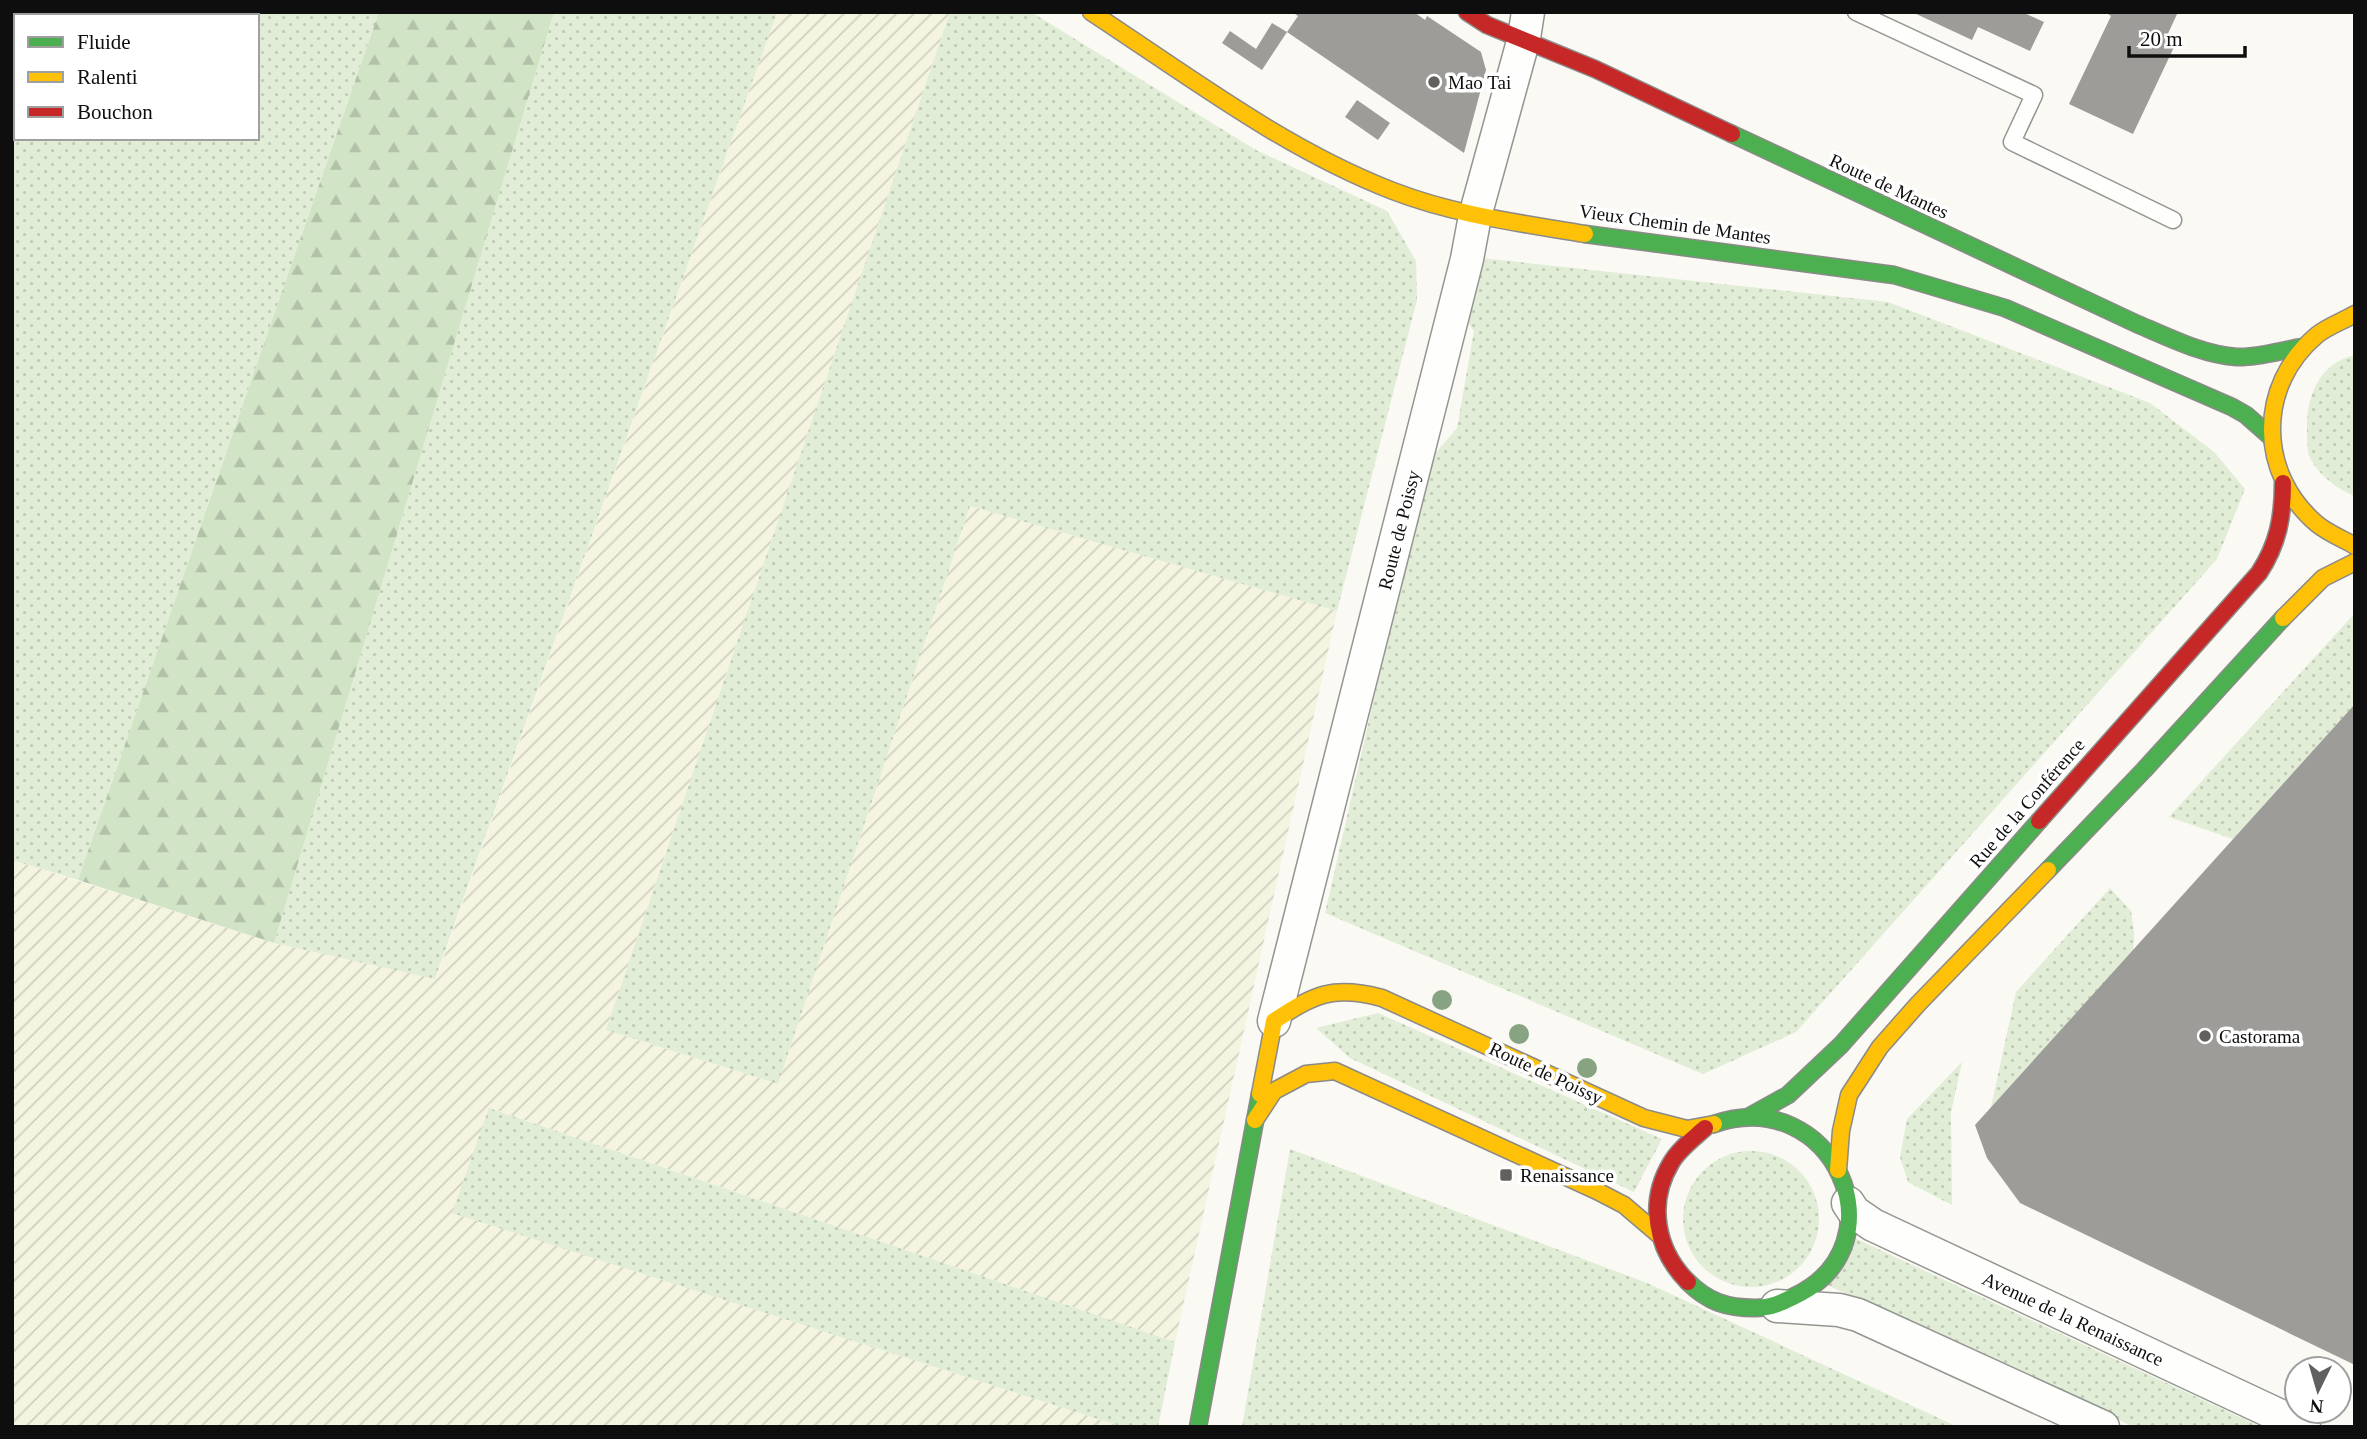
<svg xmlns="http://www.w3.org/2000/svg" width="2367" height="1439" viewBox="0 0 2367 1439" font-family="'Times New Roman',serif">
<defs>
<pattern id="farmland-furrows" width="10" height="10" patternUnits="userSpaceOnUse" patternTransform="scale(1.75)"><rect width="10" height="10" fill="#f4f4e1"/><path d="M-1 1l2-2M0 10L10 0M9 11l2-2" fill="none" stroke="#d0d0c0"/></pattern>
<pattern id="grass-dots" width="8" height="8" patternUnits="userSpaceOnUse" patternTransform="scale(1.75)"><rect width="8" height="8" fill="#e1edd6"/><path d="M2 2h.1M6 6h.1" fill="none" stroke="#c0cab6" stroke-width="1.8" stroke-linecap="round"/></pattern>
<pattern id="forest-firs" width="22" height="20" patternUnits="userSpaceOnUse" patternTransform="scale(1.75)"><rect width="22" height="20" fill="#d1e4c5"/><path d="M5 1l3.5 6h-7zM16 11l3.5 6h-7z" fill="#b2c2a8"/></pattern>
</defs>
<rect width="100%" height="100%" fill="#faf9f3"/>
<polygon fill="url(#farmland-furrows)" points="777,12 950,12 606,1030 778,1084 970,506 1337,611 1175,1342 490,1108 453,1213 1123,1427 12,1427 12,860 274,943 436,979"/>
<g fill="url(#grass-dots)" fill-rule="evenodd">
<path d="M12,12H379L78,880L12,860ZM16,16H257V138H16Z"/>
<polygon points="554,12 777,12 435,979 274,943"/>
<polygon points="950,12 1031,12 1256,150 1387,211 1416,261 1417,300 1337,611 970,506 778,1084 606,1030"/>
<polygon points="1481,258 1888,302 2150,403 2214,452 2245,489 2217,559 1796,1032 1703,1074 1325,913 1428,462 1457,428 1474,331 1460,313"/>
<path d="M2355,355V496C2338,490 2318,474 2310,458C2307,450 2307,439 2307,431C2306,397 2319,363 2355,355Z"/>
<polygon points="2355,613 2355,704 2233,839 2169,817"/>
<polygon points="2110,888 2131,911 2134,933 2133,959 1989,1116 2016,992"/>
<polygon points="1378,1013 1662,1139 1634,1192 1350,1058 1316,1028"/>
<polygon points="1962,1062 1951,1112 1952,1205 1908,1182 1900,1157 1907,1119"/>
<polygon points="489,1108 1175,1342 1158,1427 1123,1427 452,1213"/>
<polygon points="1290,1149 1647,1283 1958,1427 1242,1427"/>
<circle cx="1751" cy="1219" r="68"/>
<polygon points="1850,1236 2261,1427 2134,1427 1825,1284"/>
</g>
<polygon fill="url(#forest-firs)" points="379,12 554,12 274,943 78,880"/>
<g fill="#9e9c98">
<polygon points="1292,12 1414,12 1425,20 1427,16 1481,52 1486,70 1464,153 1287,32 1298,16"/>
<polygon points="1912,12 2022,12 2044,22 2030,51 1978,27 1972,40"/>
<polygon points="2105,12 2178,12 2165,40 2175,45 2133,134 2069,104 2111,16"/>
<polygon points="1272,23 1287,32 1262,70 1222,43 1230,31 1256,49"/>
<polygon points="1357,100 1390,123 1378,140 1345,117"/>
<polygon points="2355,704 2355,1365 2020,1203 1987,1158 1975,1125"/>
</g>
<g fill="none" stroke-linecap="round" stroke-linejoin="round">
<g stroke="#949491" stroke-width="19">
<polyline id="lane" points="1856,12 2034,95 2012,142 2173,220"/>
</g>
<g stroke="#949491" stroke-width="35">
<g id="street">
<polyline points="1274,1021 1467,259 1475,216 1524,38 1528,12"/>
<polyline points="1848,1203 1854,1212 1873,1225 2304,1427"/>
<polyline points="1777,1306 1839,1310 1858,1315 2103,1427"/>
</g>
</g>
<g stroke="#8b8a88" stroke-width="19">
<g id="fast">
<path d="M1732,134L2137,324C2168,337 2203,355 2237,357C2258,358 2282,350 2303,347"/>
<polyline points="1585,234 1894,275 2005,308 2232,407 2246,415 2271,437"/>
<polyline points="2048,870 2144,770 2283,618"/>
<polyline points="1750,1116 1788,1095 1841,1045 2039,821"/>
<path d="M1688,1282C1708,1302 1727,1308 1755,1308C1771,1308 1781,1303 1795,1296C1904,1244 1833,1083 1714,1124"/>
<polyline points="1198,1427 1260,1094"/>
</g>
</g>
<g stroke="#8b8a88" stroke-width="19">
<g id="slow">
<path d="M1091,12C1187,75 1286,150 1393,191C1455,215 1520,223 1585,234"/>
<path d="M2355,314C2343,321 2328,326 2317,335C2256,386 2258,474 2317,524C2328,533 2343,539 2355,546"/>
<polyline points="2283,618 2323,578 2355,562"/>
<path d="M1260,1094L1274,1021C1315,994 1333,985 1382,998L1644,1118L1687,1129L1714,1124"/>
<polyline points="1255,1120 1274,1091 1306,1074 1335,1071 1597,1191 1624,1205 1658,1234"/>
<polyline points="1838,1170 1841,1131 1849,1095 1880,1047 1918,1004 2048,870"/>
</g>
</g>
<g stroke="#8b8a88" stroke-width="19">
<g id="jam">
<polyline points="1467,12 1487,25 1595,69 1732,134"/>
<path d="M2039,821L2259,573C2278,544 2283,517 2283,483"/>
<path d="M1688,1282C1656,1250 1647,1203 1671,1163C1678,1150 1694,1138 1705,1128"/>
</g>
</g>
<use href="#lane" stroke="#fefefd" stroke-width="16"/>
<use href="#street" stroke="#fefefd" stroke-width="32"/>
<use href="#fast" stroke="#4caf50" stroke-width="16"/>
<use href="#slow" stroke="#ffc107" stroke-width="16"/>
<use href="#jam" stroke="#c62828" stroke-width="16"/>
</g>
<g fill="#88a382">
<circle cx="1442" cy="1000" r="10"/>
<circle cx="1519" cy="1034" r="10"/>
<circle cx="1587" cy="1068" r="10"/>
</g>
<g fill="#61605e" stroke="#fff" stroke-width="2.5">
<circle cx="1434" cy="82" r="7"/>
<circle cx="2205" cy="1036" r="7"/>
<rect x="1499" y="1168" width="14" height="14" rx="3.5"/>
</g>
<g text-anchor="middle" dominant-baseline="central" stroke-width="7" stroke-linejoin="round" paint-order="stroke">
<g font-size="19" fill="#0e0e0e" stroke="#fff" text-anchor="start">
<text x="1448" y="82">Mao Tai</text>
<text x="2219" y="1036">Castorama</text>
<text x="1520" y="1175">Renaissance</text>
</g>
<g font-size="19" fill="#0e0e0e" stroke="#fff">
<text transform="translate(1889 186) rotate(25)">Route de Mantes</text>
<text transform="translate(1675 224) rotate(8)">Vieux Chemin de Mantes</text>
<text transform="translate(1399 530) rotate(-76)">Route de Poissy</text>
<text transform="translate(2027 803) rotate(-49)">Rue de la Conférence</text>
<text transform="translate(1546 1073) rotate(25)">Route de Poissy</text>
<text transform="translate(2073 1319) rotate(25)">Avenue de la Renaissance</text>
</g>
</g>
<rect width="2367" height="1439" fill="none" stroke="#0e0e0e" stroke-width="28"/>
<rect x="14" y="14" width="245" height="126" fill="#ffffff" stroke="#9f9f9f" stroke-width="2"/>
<rect x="28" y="37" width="35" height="10" fill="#4caf50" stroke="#9f9f9f" stroke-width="2"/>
<text x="77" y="49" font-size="21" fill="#0e0e0e">Fluide</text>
<rect x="28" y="72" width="35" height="10" fill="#ffc107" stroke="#9f9f9f" stroke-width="2"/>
<text x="77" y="84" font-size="21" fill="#0e0e0e">Ralenti</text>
<rect x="28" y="107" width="35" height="10" fill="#c62828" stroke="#9f9f9f" stroke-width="2"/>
<text x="77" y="119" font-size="21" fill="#0e0e0e">Bouchon</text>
<g transform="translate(2318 1390) rotate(185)"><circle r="33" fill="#ffffff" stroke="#9f9f9f" stroke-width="2"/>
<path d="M0-5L12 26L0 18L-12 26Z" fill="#61605e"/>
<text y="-10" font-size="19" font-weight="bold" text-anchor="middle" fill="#0e0e0e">N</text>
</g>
<path d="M2129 46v10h116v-10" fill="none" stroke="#0e0e0e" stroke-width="3.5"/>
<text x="2140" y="46" font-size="21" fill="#0e0e0e" stroke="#ffffff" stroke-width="5" paint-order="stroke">20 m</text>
</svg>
